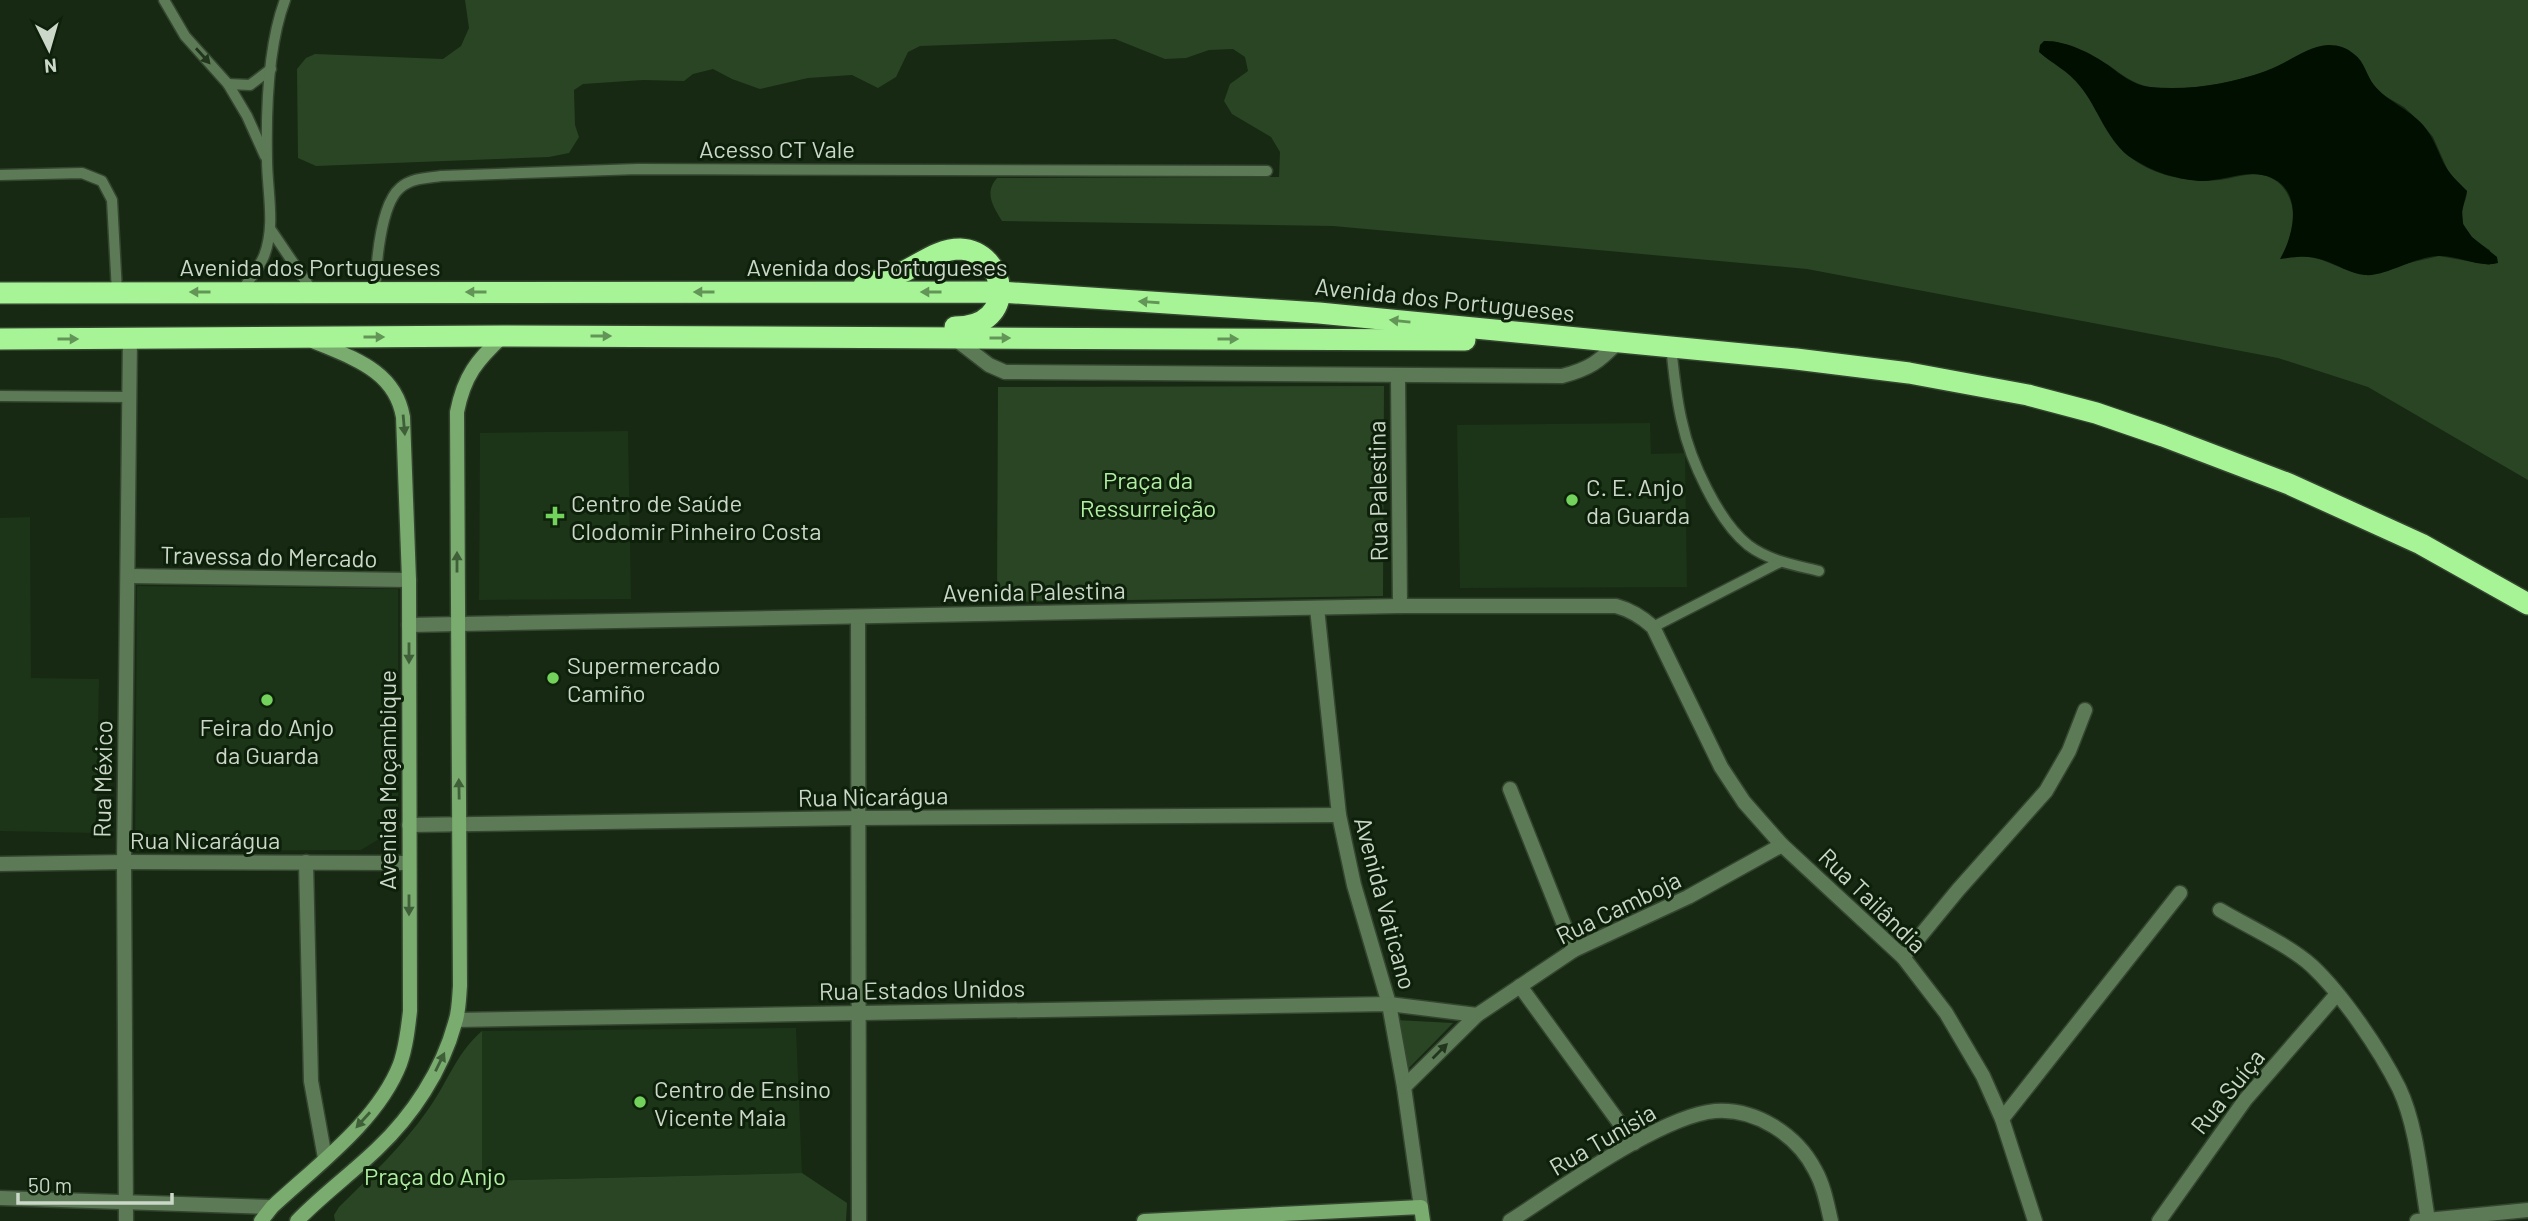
<svg xmlns="http://www.w3.org/2000/svg" width="2528" height="1221" viewBox="0 0 2528 1221" font-family="Barlow,sans-serif">
<rect width="100%" height="100%" fill="#172913"/>
<g fill="#1c3417">
<polygon points="1650,423 1651,454 1685,453 1687,587 1460,588 1457,425"/>
<polygon points="628,431 631,599 479,600 480,433"/>
<polygon points="30,517 31,678 99,679 96,833 0,831 0,518"/>
<polygon points="137,586 398,589 398,812 395,825 381,838 361,850 135,851"/>
<polygon points="796,1028 802,1173 482,1181 482,1031"/>
</g>
<g fill="#2a4524" fill-rule="evenodd">
<path d="M465,0H2528V480L2368,387L2278,358L1807,269L1333,226L1002,221C993,206 984,193 997,178L1279,177L1280,152L1271,137L1232,114L1224,101L1230,84L1248,71L1245,57L1233,49L1209,50L1186,58L1165,59L1115,39L920,46L908,52L896,77L878,88L852,75L808,78L760,89L732,79L713,69L693,74L684,81L643,80L583,84L574,90L575,125L579,137L569,153L549,157L316,166L298,158L297,69L306,58L315,54L443,59L461,46L469,28ZM2051,41C2070,45 2089,53 2105,63C2118,71 2127,80 2142,85C2170,95 2241,82 2268,70C2289,62 2306,51 2328,45L2368,76L2374,86L2385,96L2404,107L2422,124L2433,137L2449,173L2467,191C2467,198 2464,202 2463,208C2458,229 2474,241 2490,250V265L2439,256L2400,265L2352,272L2322,260L2306,256L2281,258C2284,251 2290,243 2292,234C2298,211 2289,180 2262,175C2249,172 2234,178 2220,180C2190,183 2152,176 2129,156C2113,143 2104,122 2093,104C2080,83 2064,68 2044,56Z"/>
<polygon points="1384,386 1383,596 997,602 998,387"/>
<polygon points="1396,1020 1453,1023 1405,1072"/>
<path d="M482,1031V1181L802,1173L847,1203L846,1221H335L334,1215L339,1207C370,1176 402,1147 427,1111C447,1084 456,1053 482,1031Z"/>
</g>
<path fill="#000f00" d="M2044,41C2065,40 2091,53 2108,65C2121,75 2133,85 2150,87C2188,91 2230,84 2266,71C2287,64 2306,46 2329,45C2339,45 2347,48 2354,54C2365,62 2366,75 2374,85C2385,100 2409,109 2423,125C2433,137 2437,149 2443,162C2449,174 2458,182 2467,191L2462,211L2463,224L2472,237L2497,257L2498,263C2478,268 2458,255 2438,256C2413,257 2385,277 2365,275C2350,274 2337,264 2323,260C2309,255 2295,257 2280,259C2296,232 2304,183 2262,175C2242,171 2220,182 2199,181C2175,179 2154,172 2133,159C2108,144 2098,108 2080,86C2069,71 2052,64 2039,52L2040,45Z"/>
<g fill="none" stroke-linecap="round" stroke-linejoin="round">
<g stroke="#344530" stroke-width="13">
<g id="lane">
<polyline points="164,0 185,36 228,84 247,116 265,156"/>
<polyline points="228,84 250,85 271,69"/>
<polyline points="0,175 82,173 102,181 112,200 117,292"/>
<polyline points="271,230 313,292"/>
<path d="M241,292C249,280 259,268 264,256C276,225 267,191 267,159C266,111 268,45 285,0"/>
<path d="M375,293C376,267 380,205 400,188C411,178 427,178 441,176L638,169L1267,171"/>
<path d="M1671,347C1674,372 1676,398 1682,422C1690,460 1718,521 1748,545C1769,561 1795,565 1819,571"/>
<polyline points="0,396 129,397"/>
<polyline points="1653,627 1780,562"/>
</g>
</g>
<g stroke="#344530" stroke-width="17">
<g id="street">
<path d="M954,338L989,365L1005,372L1562,376C1589,369 1599,362 1618,342"/>
<polyline points="1398,377 1400,606"/>
<polyline points="128,576 409,580"/>
<polyline points="1317,608 1339,815 1354,885 1389,1004 1404,1087 1421,1207"/>
<polyline points="858,618 859,1221"/>
<path d="M409,625L1400,606H1616C1631,610 1641,616 1653,627L1721,767L1744,802L1782,845L1903,957L1946,1013L1983,1076L2002,1119L2035,1221"/>
<polyline points="1510,789 1574,950"/>
<polyline points="409,825 859,818 1339,815"/>
<polyline points="306,862 311,1081 325,1158"/>
<polyline points="0,864 124,862 409,863"/>
<path d="M2220,910C2247,926 2289,945 2312,966C2343,995 2380,1050 2399,1088C2417,1126 2421,1179 2428,1220"/>
<polyline points="1903,957 1958,890 2046,791 2069,751 2085,710"/>
<polyline points="1520,986 1634,1143"/>
<polyline points="456,1020 1389,1004 1477,1015"/>
<polyline points="1404,1087 1477,1015 1574,950 1688,897 1782,845"/>
<polyline points="2002,1119 2180,893"/>
<polyline points="0,1198 272,1207"/>
<polyline points="126,1221 124,862 130,338"/>
<path d="M1510,1221C1559,1190 1660,1116 1715,1111C1756,1108 1797,1135 1815,1170C1824,1186 1827,1204 1831,1221"/>
<polyline points="2159,1221 2245,1100 2337,994"/>
<polyline points="2417,1221 2528,1210"/>
</g>
</g>
<g stroke="#344530" stroke-width="17">
<g id="secondary">
<path d="M261,1221L272,1207C316,1166 378,1121 400,1064C406,1047 408,1029 410,1011L409,580L403,417C395,370 352,358 313,341"/>
<path d="M297,1221C322,1195 351,1174 377,1149C412,1116 442,1071 455,1023C459,1012 459,998 460,986L457,412C464,376 477,360 503,336"/>
<polyline points="1144,1221 1421,1207 1423,1221"/>
</g>
</g>
<g stroke="#344530" stroke-width="24">
<g id="highway">
<path d="M864,285C878,281 892,277 905,271C923,262 939,249 960,249C1007,251 1020,327 955,327"/>
<polyline points="0,293 1000,292 1319,313 1796,359 1909,373 2028,395 2096,413 2163,436 2289,484 2421,544 2528,604"/>
<polyline points="0,339 503,336 1465,340"/>
</g>
</g>
<use href="#lane" stroke="#5c7a55" stroke-width="10"/>
<use href="#street" stroke="#5c7a55" stroke-width="14"/>
<use href="#secondary" stroke="#7aab6f" stroke-width="14"/>
<use href="#highway" stroke="#a7f496" stroke-width="21"/>
</g>
<defs><path id="oneway-solid" d="M-6-.8H1V-3.2L6.5 0L1 3.2V.8H-6Z" transform="scale(1.75)"/></defs>
<g fill="#21361c">
<use href="#oneway-solid" transform="translate(203 56) rotate(48)"/>
<use href="#oneway-solid" transform="translate(1440 1051) rotate(-45)"/>
</g>
<g fill="#629557">
<use href="#oneway-solid" transform="translate(200 292) rotate(-180)"/>
<use href="#oneway-solid" transform="translate(476 292) rotate(180)"/>
<use href="#oneway-solid" transform="translate(704 292) rotate(180)"/>
<use href="#oneway-solid" transform="translate(931 292) rotate(180)"/>
<use href="#oneway-solid" transform="translate(1149 302) rotate(-176)"/>
<use href="#oneway-solid" transform="translate(1400 321) rotate(-174)"/>
<use href="#oneway-solid" transform="translate(601 336)"/>
<use href="#oneway-solid" transform="translate(374 337)"/>
<use href="#oneway-solid" transform="translate(1000 338)"/>
<use href="#oneway-solid" transform="translate(68 339)"/>
<use href="#oneway-solid" transform="translate(1228 339)"/>
</g>
<g fill="#3e5f37">
<use href="#oneway-solid" transform="translate(404 425) rotate(85)"/>
<use href="#oneway-solid" transform="translate(457 562) rotate(-90)"/>
<use href="#oneway-solid" transform="translate(409 653) rotate(90)"/>
<use href="#oneway-solid" transform="translate(459 789) rotate(-91)"/>
<use href="#oneway-solid" transform="translate(409 905) rotate(90)"/>
<use href="#oneway-solid" transform="translate(440 1062) rotate(-64)"/>
<use href="#oneway-solid" transform="translate(363 1120) rotate(132)"/>
</g>
<g fill="#73d25c" stroke="#0d2009" stroke-width="2.5">
<circle cx="1572" cy="500" r="7"/>
<path d="M551.5 505.5h7v7h7v7h-7v7h-7v-7h-7v-7h7z"/>
<circle cx="553" cy="678" r="7"/>
<circle cx="267" cy="700" r="7"/>
<circle cx="640" cy="1102" r="7"/>
</g>
<g text-anchor="middle" dominant-baseline="central" stroke-width="6" stroke-linejoin="round" paint-order="stroke">
<g font-size="24" fill="#cbd7c9" stroke="#0d2009">
<text x="777" y="148">Acesso CT Vale</text>
<text x="310" y="266">Avenida dos Portugueses</text>
<text x="877" y="266">Avenida dos Portugueses</text>
<text transform="translate(1445 299) rotate(6)">Avenida dos Portugueses</text>
<text transform="translate(1377 491) rotate(-91)">Rua Palestina</text>
<text transform="translate(269 556) rotate(1)">Travessa do Mercado</text>
<text transform="translate(1034 591) rotate(-1)">Avenida Palestina</text>
<text transform="translate(102 779) rotate(-89)">Rua México</text>
<text transform="translate(386 780) rotate(-90)">Avenida Moçambique</text>
<text transform="translate(873 796) rotate(-1)">Rua Nicarágua</text>
<text x="205" y="839">Rua Nicarágua</text>
<text transform="translate(1873 900) rotate(44)">Rua Tailândia</text>
<text transform="translate(1386 903) rotate(75)">Avenida Vaticano</text>
<text transform="translate(1618 907) rotate(-26)">Rua Camboja</text>
<text transform="translate(922 989) rotate(-1)">Rua Estados Unidos</text>
<text transform="translate(2227 1091) rotate(-51)">Rua Suíça</text>
<text transform="translate(1602 1139) rotate(-30)">Rua Tunísia</text>
</g>
<g font-size="24" fill="#b1eda3" stroke="#0d2009">
<text x="1148" y="479">Praça da<tspan x="1148" dy="28">Ressurreição</tspan></text>
<text x="435" y="1175">Praça do Anjo</text>
</g>
<g font-size="24" fill="#cbd7c9" stroke="#0d2009" text-anchor="start">
<text x="1586" y="486">C. E. Anjo<tspan x="1586" dy="28">da Guarda</tspan></text>
<text x="571" y="502">Centro de Saúde<tspan x="571" dy="28">Clodomir Pinheiro Costa</tspan></text>
<text x="567" y="664">Supermercado<tspan x="567" dy="28">Camiño</tspan></text>
<text x="267" y="726" text-anchor="middle">Feira do Anjo<tspan x="267" dy="28">da Guarda</tspan></text>
<text x="654" y="1088">Centro de Ensino<tspan x="654" dy="28">Vicente Maia</tspan></text>
</g>
</g>
<g transform="translate(49 49) rotate(175)" stroke="#0d2009" stroke-width="5" paint-order="stroke">
<path d="M0-5L12 26L0 18L-12 26Z" fill="#cbd7c9"/>
<text y="-10" font-size="19" font-weight="bold" text-anchor="middle" fill="#cbd7c9">N</text>
</g>
<path d="M18 1193v10h154v-10" fill="none" stroke="#cbd7c9" stroke-width="3.5"/>
<text x="28" y="1193" font-size="21" fill="#cbd7c9" stroke="#0d2009" stroke-width="5" paint-order="stroke">50 m</text>
</svg>
